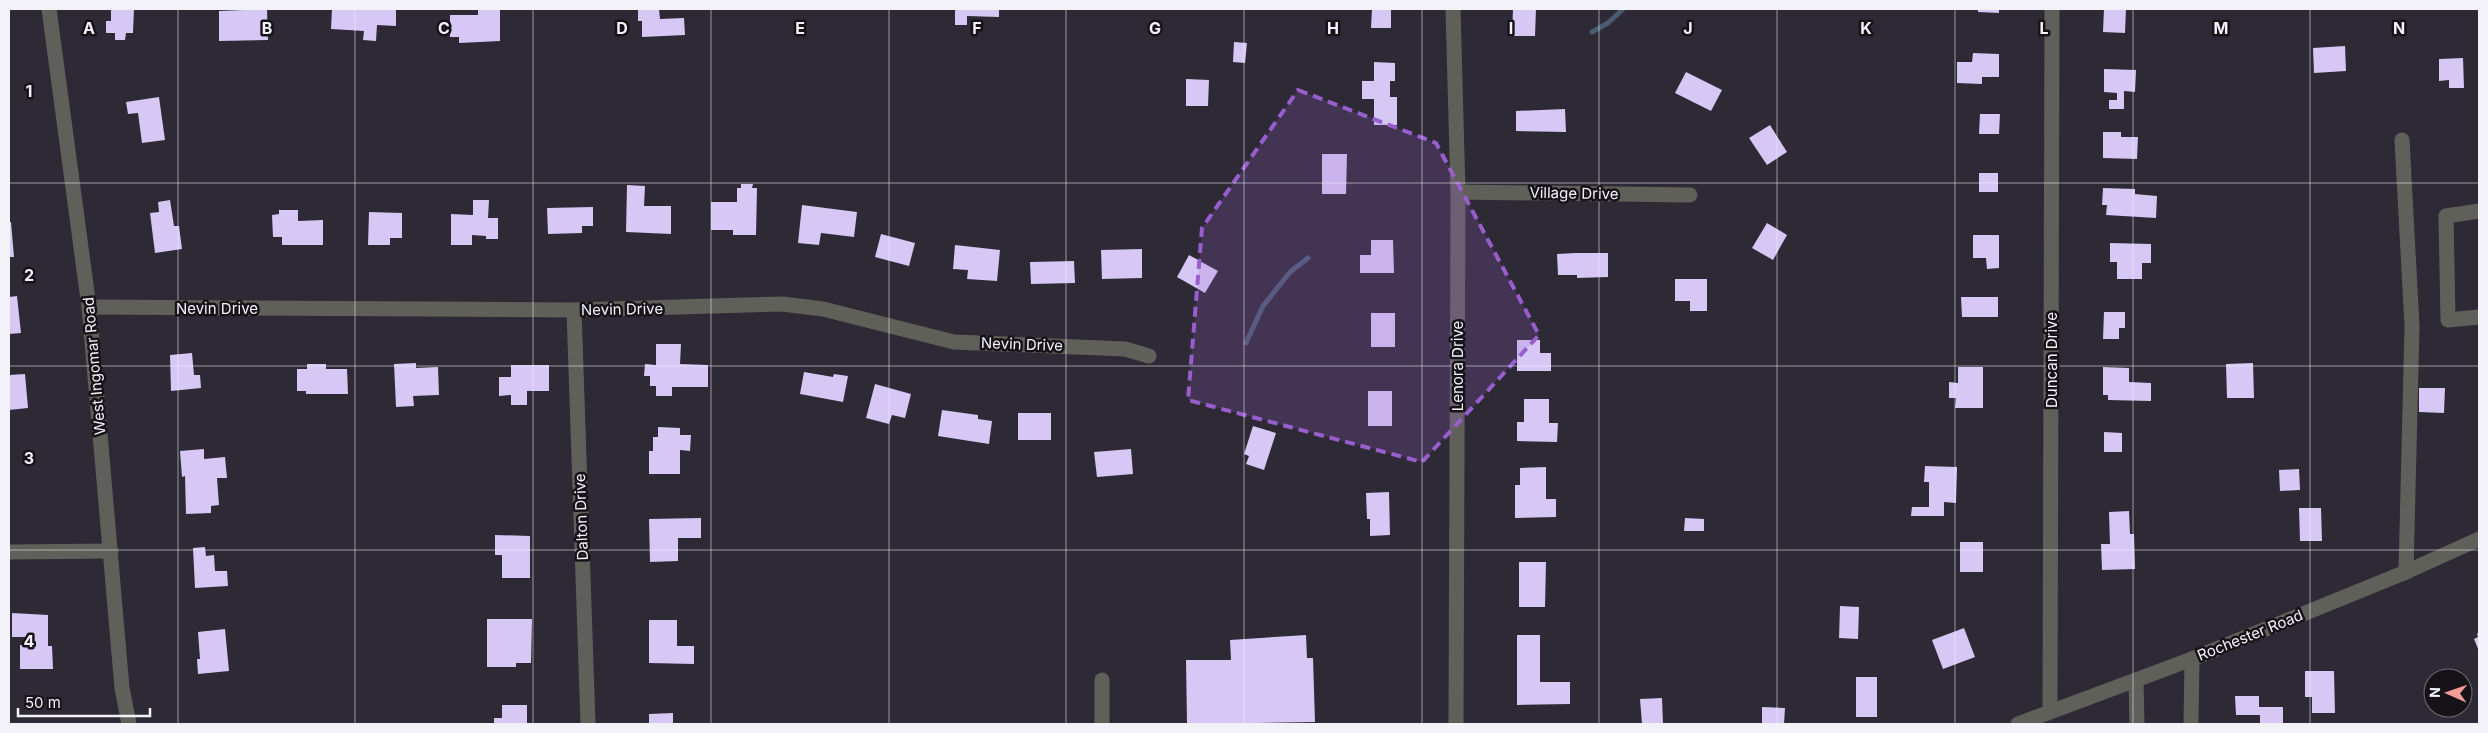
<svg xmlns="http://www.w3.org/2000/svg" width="2488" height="733" viewBox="0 0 2488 733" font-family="Inter,sans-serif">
<rect width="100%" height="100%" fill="#2d2a35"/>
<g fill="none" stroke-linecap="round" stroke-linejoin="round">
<g stroke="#495b70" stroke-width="5">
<polyline points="1592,32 1608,23 1623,9"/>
<polyline points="1246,343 1263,306 1290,272 1308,258"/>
</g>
</g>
<g fill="#d6c7f5">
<polygon points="111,9 134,9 133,33 126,33 125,40 115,40 115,33 106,33 106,21 111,21"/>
<polygon points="267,9 268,40 219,41 219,11"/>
<polygon points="332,9 396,9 396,26 377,25 376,41 363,40 364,31 331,29"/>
<polygon points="478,9 500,9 500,41 459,43 459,37 450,37 450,15 478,15"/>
<polygon points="638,9 659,9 660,19 684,18 685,35 642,37 642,21 638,21"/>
<polygon points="955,9 999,9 999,17 967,16 967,25 955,25"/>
<polygon points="1372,9 1391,9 1391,28 1371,28"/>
<polygon points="1513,9 1536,9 1535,36 1512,36"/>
<polygon points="1978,9 1999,9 1999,13 1978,12"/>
<polygon points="2104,9 2126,9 2125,33 2103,32"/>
<polygon points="1234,42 1247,43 1245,63 1233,62"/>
<polygon points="2345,46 2346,71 2314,73 2313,48"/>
<polygon points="1973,53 1999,54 1999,77 1982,77 1982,84 1957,83 1957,62 1972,62"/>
<polygon points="2463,58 2464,88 2449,88 2449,80 2439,81 2439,59"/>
<polygon points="1374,62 1395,63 1395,81 1390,81 1390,97 1397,97 1397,125 1374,125 1374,99 1362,99 1362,81 1374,81"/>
<polygon points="2104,69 2136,70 2135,92 2124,91 2124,109 2109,109 2109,100 2117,100 2117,93 2104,92"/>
<polygon points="1686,72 1722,90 1711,111 1675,93"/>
<polygon points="1186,79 1209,80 1208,106 1186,106"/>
<polygon points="159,97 165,140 142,143 138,113 128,114 126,102"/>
<polygon points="1565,109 1566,132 1516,131 1516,111"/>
<polygon points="1980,114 2000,114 1999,134 1979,134"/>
<polygon points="1770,125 1787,152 1767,165 1749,138"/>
<polygon points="2103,132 2121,132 2121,137 2138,137 2137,159 2103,158"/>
<polygon points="1322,154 1347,154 1346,194 1322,194"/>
<rect x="1979" y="173" width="19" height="19"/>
<polygon points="741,184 753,184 752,188 757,188 756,235 733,235 733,230 711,230 711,202 737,202 737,188 741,188"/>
<polygon points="627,185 645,186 644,206 671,206 671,234 626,232"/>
<polygon points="2103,188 2135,189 2135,194 2157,196 2156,218 2106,215 2107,205 2102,205"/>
<polygon points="170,200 174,226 179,226 182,249 155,253 150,213 159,212 158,202"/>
<polygon points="473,200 489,200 488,218 498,218 498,239 486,239 486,236 472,235 472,245 451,245 451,214 473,215"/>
<polygon points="802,205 857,212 854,237 821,233 819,245 798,243"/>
<polygon points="593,207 593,226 582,226 582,233 548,234 547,208"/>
<polygon points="279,210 298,210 298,221 323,220 323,245 282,245 282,237 273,237 272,215 279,214"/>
<polygon points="369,212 402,213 402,238 390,238 390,245 368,245"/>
<polygon points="9,222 11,222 14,257 9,257"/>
<polygon points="1767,223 1787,235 1773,260 1752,248"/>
<polygon points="881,234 915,243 909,266 875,257"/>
<polygon points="1973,235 1999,235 1999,268 1987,269 1986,258 1973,258"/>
<polygon points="1371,240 1393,240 1394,273 1360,273 1360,255 1371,255"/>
<polygon points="2110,243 2151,244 2151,263 2142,263 2142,279 2117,279 2117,262 2110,262"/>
<polygon points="955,245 1000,250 997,281 967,279 968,270 953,269"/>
<polygon points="1142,249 1142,278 1102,279 1101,250"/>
<polygon points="1575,253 1608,253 1608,277 1577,278 1577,275 1558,275 1557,254"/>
<polygon points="1189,255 1218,271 1205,293 1177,277"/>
<polygon points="1074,261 1075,283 1031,284 1030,262"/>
<polygon points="1675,279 1707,279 1707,311 1690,311 1690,301 1675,301"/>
<polygon points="17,296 21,333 9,334 9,297"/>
<polygon points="1961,297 1998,297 1998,317 1962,317"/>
<polygon points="2104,312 2125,312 2125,328 2119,328 2119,339 2103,339"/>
<rect x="1371" y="313" width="24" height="34"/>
<polygon points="1517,340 1540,340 1540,353 1551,353 1551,371 1517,371"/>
<polygon points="656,344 681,344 680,364 708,365 708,387 672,387 672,396 656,396 656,386 650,386 650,376 644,376 645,364 656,365"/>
<polygon points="192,353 194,375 200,375 201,388 171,391 170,355"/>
<polygon points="416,363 416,368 438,367 439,395 413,396 414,406 396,407 394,364"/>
<polygon points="2253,363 2254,398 2227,398 2226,364"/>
<polygon points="307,364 326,364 326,369 347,369 348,394 306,394 306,391 297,391 297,369 307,369"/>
<polygon points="511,365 549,365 549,391 527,391 527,405 511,405 511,395 499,396 499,377 511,377"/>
<polygon points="1958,367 1983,367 1983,408 1955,408 1956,398 1949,398 1949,382 1958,383"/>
<polygon points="2103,367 2129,368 2129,382 2151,383 2151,401 2108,400 2108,395 2103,395"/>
<polygon points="804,372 833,377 834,374 848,376 843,402 800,394"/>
<polygon points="25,374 28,408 9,410 9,375"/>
<polygon points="875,384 911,394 905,418 892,415 889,424 866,418"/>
<polygon points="2419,388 2445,388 2444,413 2419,412"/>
<rect x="1368" y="391" width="24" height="35"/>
<polygon points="1524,399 1549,399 1549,423 1558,423 1557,442 1517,441 1517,422 1524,422"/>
<polygon points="942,410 978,415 978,419 992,421 989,444 938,436"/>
<rect x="1018" y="413" width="33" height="27"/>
<polygon points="1253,426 1276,433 1264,470 1246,464 1249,456 1244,454"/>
<polygon points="658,427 680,428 680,435 691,435 690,451 680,450 680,474 649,474 649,451 653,451 653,437 658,437"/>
<polygon points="2104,432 2122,433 2122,452 2104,452"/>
<polygon points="204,449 204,459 225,457 227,478 217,478 219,505 211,506 211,513 186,514 185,476 182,477 180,451"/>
<polygon points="1131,449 1133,474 1097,477 1094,452"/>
<polygon points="1925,466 1957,467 1956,503 1944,502 1944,516 1911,516 1912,507 1929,507 1929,482 1924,482"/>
<polygon points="1546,467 1546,499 1556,499 1556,517 1515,518 1515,485 1520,485 1520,468"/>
<polygon points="2299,469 2300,490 2280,491 2279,470"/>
<polygon points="1389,492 1390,535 1370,536 1370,519 1367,519 1366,493"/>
<polygon points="2299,508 2321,508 2322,541 2300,541"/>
<polygon points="2129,511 2130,534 2134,534 2135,569 2102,570 2101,544 2110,544 2109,512"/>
<polygon points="701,518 701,538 678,538 678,561 650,562 649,519"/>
<polygon points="1685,518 1704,519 1704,531 1684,531"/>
<polygon points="495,535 530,536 530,578 502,578 502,555 495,555"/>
<rect x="1960" y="542" width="23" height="30"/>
<polygon points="205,547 206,556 214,555 215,571 227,571 228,586 195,588 193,548"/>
<polygon points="1519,562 1546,562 1545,607 1519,607"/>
<polygon points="1840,606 1859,607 1858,639 1839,638"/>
<polygon points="12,613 48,615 48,646 52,646 53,669 20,669 20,645 27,645 27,637 12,637"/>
<polygon points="487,619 532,619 531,663 516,663 516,667 487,667"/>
<polygon points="649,620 677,620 677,646 694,646 694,664 649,663"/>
<polygon points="1964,628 1975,657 1943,669 1932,640"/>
<polygon points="225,629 229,671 198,674 197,659 200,659 198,632"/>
<polygon points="2479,632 2479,651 2474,639 2478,637 2477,634"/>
<polygon points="1306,635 1307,658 1313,658 1315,722 1187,724 1186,660 1231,660 1230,640"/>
<polygon points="1517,635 1540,635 1540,682 1570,682 1570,704 1517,705"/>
<polygon points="2305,671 2334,671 2335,713 2312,713 2312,697 2305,697"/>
<rect x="1856" y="677" width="21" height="40"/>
<polygon points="2235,696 2259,696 2259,707 2283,707 2283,723 2260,723 2260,715 2236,715"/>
<polygon points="1662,698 1663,724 1642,724 1640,699"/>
<polygon points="502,705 527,705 527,724 494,724 494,718 502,718"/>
<polygon points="1762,707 1785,708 1784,724 1762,724"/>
<polygon points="673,713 673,724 649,724 649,714"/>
</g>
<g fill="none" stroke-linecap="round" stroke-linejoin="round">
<g stroke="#60605a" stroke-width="15">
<polyline points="49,9 89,307 122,688 129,724"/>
<polyline points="1453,9 1458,192 1456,724"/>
<polyline points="2402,140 2412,326 2406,572"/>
<polyline points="1458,192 1690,195"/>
<polyline points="2479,211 2446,216 2448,320 2479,317"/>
<polyline points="89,307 574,310 782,304 823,309 954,342 1125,349 1149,356"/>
<polyline points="574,310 588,724"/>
<polyline points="9,552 111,551"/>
<polyline points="2136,680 2137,724"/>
<polyline points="2050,712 2052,9"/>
<polyline points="1102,724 1102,680"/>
<polyline points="2018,724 2192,659 2406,572 2479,539"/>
<polyline points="2191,724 2192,659"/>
</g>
</g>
<path fill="#995ece" fill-opacity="0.2" stroke="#995ece" stroke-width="4" stroke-dasharray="10 6" stroke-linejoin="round" d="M1298,90L1436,143L1539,335L1422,462L1188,400L1202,228Z"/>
<path fill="none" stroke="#f4f2f9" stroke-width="1" stroke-opacity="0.55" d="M178,9V724M355,9V724M533,9V724M711,9V724M889,9V724M1066,9V724M1244,9V724M1422,9V724M1599,9V724M1777,9V724M1955,9V724M2133,9V724M2310,9V724M9,183H2479M9,366H2479M9,550H2479"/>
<g text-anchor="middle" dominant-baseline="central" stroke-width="5" stroke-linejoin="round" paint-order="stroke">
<g font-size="15" fill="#f4f2f9" stroke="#151318">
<text transform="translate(1574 193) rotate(1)">Village Drive</text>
<text x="217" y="308">Nevin Drive</text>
<text transform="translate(622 309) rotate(-1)">Nevin Drive</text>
<text transform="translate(1022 344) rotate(2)">Nevin Drive</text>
<text transform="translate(2051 360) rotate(-90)">Duncan Drive</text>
<text transform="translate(94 366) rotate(-95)">West Ingomar Road</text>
<text transform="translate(1457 366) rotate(-90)">Lenora Drive</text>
<text transform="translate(581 517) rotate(-92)">Dalton Drive</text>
<text transform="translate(2250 635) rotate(-22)">Rochester Road</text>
</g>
</g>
<g font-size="16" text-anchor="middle" font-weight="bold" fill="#f4f2f9" stroke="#151318" stroke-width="5" stroke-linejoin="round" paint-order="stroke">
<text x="89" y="34">A</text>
<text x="267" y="34">B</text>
<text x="444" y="34">C</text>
<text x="622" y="34">D</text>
<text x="800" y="34">E</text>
<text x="977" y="34">F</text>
<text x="1155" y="34">G</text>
<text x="1333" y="34">H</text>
<text x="1511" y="34">I</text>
<text x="1688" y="34">J</text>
<text x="1866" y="34">K</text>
<text x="2044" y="34">L</text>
<text x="2221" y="34">M</text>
<text x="2399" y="34">N</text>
<text x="29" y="97">1</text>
<text x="29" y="281">2</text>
<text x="29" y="464">3</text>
<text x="29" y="647">4</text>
</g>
<rect width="2488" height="733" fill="none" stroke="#f4f2f9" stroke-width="20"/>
<g transform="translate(2448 693) rotate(272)"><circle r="24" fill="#151318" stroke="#6e6c72"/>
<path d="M0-4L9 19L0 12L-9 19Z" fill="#f59c96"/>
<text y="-8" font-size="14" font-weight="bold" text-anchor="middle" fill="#f4f2f9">N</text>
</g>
<path d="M18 708v8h132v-8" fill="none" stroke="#f4f2f9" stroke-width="2.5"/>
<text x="25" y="708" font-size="15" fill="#f4f2f9" stroke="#151318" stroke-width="4" paint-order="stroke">50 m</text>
</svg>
